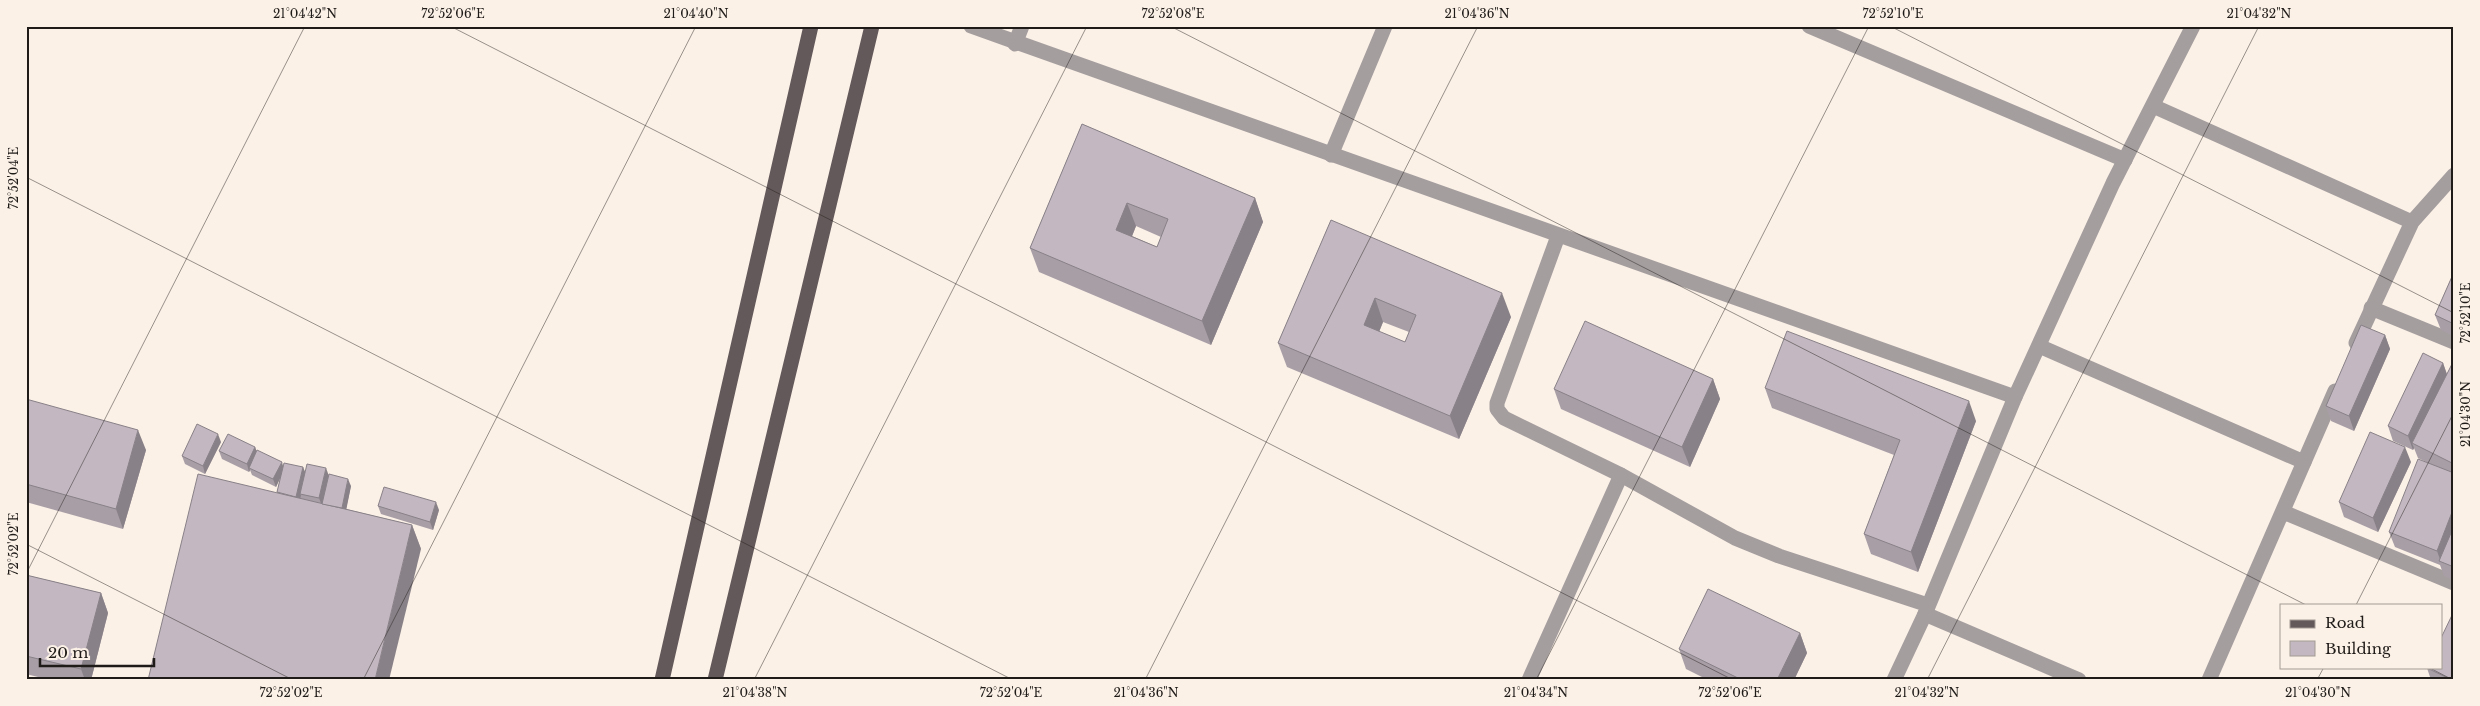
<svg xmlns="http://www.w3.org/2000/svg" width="2480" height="706" viewBox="0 0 2480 706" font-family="'Libre Baskerville',serif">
<rect width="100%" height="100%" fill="#fbf1e7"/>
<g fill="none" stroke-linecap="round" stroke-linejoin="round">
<g stroke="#a59e9f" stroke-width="15">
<polyline points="971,26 2015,397 1925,614 1894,680"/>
<polyline points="1809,26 2125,160"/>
<polyline points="1015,44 1022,26"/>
<polyline points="2153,106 2412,222"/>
<polyline points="1331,155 1385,26"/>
<polyline points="1558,236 1497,403 1497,409 1504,418 1621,475 1735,538 1779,556 1928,605"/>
<polyline points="2371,308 2454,342"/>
<polyline points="2356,343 2412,222 2454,175"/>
<polyline points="2039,346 2304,462"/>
<polyline points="2015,397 2113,183 2193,26"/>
<polyline points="2283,512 2454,583"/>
<polyline points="1925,614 2079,680"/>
<polyline points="1529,680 1621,475"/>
<polyline points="2209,680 2335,391"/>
</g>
<g stroke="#64595a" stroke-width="15">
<polyline points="662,680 811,26"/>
<polyline points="715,680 872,26"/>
</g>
</g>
<g fill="#a89ea6" fill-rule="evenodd">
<path d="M1082,124L1255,198L1263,222L1211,345L1039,272L1030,248ZM1136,226L1161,237L1157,247L1132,236Z"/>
<path d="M1331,220L1511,317L1459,439L1287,367L1278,343ZM1383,322L1409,332L1405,342L1379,332Z"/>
<polygon points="2454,272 2454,336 2441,330 2435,315"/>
<polygon points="2385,335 2390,349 2354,431 2331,421 2326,406"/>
<polygon points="2443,363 2447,374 2454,363 2454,580 2444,576 2440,565 2395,547 2389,532 2428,463 2418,458 2414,448 2413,450 2393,441 2388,426"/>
<polygon points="1713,379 1720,399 1690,467 1561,409 1554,389"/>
<polygon points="1765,388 1976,421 1918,572 1871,554 1864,534 1894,455 1772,408"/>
<polygon points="26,399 146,450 123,529 26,502"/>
<polygon points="221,442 205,474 185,464 182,456"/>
<polygon points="255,447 257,452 283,466 303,467 305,473 329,476 351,486 346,509 412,525 421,549 277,493 280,478 276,487 252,475 250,470 249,472 222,459 219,451"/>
<polygon points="2411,462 2378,532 2344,517 2339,502"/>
<polygon points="378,506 439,510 433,530 381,514"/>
<polygon points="26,575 101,593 108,613 91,680 50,680 26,674"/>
<polygon points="1800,633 1807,653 1794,680 1708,680 1686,669 1679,649"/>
<polygon points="2427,668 2454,680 2431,680"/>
</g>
<g fill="#888187">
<polygon points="1255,198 1263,222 1211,345 1202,321"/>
<polygon points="1127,203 1136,226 1125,254 1116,230"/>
<polygon points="1502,293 1511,317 1459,439 1450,416"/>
<polygon points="1375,298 1383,322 1372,349 1364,325"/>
<polygon points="2385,335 2390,349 2354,431 2349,416"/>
<polygon points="2443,363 2448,378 2412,443 2414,448 2413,450 2408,436"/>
<polygon points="1713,379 1720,399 1690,467 1682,447"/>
<polygon points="1969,401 1976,421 1918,572 1911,552"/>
<polygon points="138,430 146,450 123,529 116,509"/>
<polygon points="218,434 221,442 205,474 203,466"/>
<polygon points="255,447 258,455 249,468 250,470 249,472 247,464"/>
<polygon points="2405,447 2411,462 2378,532 2373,518"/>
<polygon points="282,462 284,470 276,487 273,479"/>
<polygon points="303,467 306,474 300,494 301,495 299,505 296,497"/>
<polygon points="326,468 329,476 322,506 319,498"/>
<polygon points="348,479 351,486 345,516 342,508"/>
<polygon points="436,502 439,510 433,530 430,522"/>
<polygon points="2454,507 2454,536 2441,562 2437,551"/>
<polygon points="412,525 421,549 389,680 375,680"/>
<polygon points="101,593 108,613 91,680 85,680 81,669"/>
<polygon points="1800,633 1807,653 1794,680 1777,680"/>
</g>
<g fill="#c3b8c1" stroke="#888187" fill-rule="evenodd">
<path d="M1082,124L1255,198L1202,321L1030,248ZM1127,203L1168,219L1157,247L1116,230Z"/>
<path d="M1331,220L1502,293L1450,416L1278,343ZM1375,298L1416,315L1405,342L1364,325Z"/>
<polygon points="2454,272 2454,324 2435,315"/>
<polygon points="1585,321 1713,379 1682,447 1554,389"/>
<polygon points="2361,325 2385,335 2349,416 2326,406"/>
<polygon points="1787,331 1969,401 1911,552 1864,534 1900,440 1765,388"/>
<polygon points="2423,353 2443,363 2408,436 2388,426"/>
<polygon points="2453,362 2454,363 2454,464 2412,443"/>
<polygon points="26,399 138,430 116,509 26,484"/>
<polygon points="197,424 218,434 203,466 182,456"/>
<polygon points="2370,432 2405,447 2373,518 2339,502"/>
<polygon points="228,434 255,447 247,464 219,451"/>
<polygon points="257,450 282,462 273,479 249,468"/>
<polygon points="2418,459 2454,473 2454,507 2437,551 2389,532"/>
<polygon points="284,463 303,467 296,497 277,492"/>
<polygon points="307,464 326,468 319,498 300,494"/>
<polygon points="198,474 412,525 375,680 148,680"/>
<polygon points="329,474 348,479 342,508 322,504"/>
<polygon points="384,487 436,502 430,522 378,506"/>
<polygon points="2454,526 2454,567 2439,561"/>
<polygon points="26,575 101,593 81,669 26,656"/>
<polygon points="1708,589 1800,633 1777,680 1742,680 1679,649"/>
<polygon points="2454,611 2454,678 2453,680 2452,680 2427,668 2428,667 2441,667 2441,638"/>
</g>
<path fill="none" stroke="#1f1b18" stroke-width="1" stroke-opacity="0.45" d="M450,26L1733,680M1170,26L2306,605M1890,26L2454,313M26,177L1013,680M26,544L293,680M26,574L305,26M2356,605L2454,412M2428,667L2453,680M363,680L696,26M754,680L1087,26M1145,680L1478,26M1536,680L1869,26M1927,680L2259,26M2317,680L2324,667"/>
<rect width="2480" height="706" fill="none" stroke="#fbf1e7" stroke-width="55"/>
<rect x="2280" y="604" width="162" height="65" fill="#fbf1e7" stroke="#a39b94"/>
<rect x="2290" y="620" width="25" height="8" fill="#64595a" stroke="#a39b94"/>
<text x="2325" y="628" font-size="15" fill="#1f1b18">Road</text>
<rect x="2290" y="641" width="25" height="15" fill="#c3b8c1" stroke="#a39b94"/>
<text x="2325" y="654" font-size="15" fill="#1f1b18">Building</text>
<path d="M40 658v8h114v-8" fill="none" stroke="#1f1b18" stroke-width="2.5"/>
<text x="48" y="658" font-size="15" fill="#1f1b18" stroke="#fbf1e7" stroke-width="4" paint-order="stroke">20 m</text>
<rect x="28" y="28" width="2424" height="650" fill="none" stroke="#1f1b18" stroke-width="2"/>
<g font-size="12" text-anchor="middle" fill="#1f1b18">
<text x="305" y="18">21°04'42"N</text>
<text x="453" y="18">72°52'06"E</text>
<text x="696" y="18">21°04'40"N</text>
<text x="1173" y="18">72°52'08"E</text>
<text x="1477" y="18">21°04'36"N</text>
<text x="1893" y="18">72°52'10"E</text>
<text x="2259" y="18">21°04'32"N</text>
<text transform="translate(14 178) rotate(-90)" y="4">72°52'04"E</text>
<text transform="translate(2466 313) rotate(-90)" y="4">72°52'10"E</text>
<text transform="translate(2466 414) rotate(-90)" y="4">21°04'30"N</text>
<text transform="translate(14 544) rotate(-90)" y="4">72°52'02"E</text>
<text x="291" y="697">72°52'02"E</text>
<text x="755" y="697">21°04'38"N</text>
<text x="1011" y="697">72°52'04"E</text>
<text x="1146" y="697">21°04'36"N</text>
<text x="1536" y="697">21°04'34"N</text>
<text x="1730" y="697">72°52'06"E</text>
<text x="1927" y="697">21°04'32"N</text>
<text x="2318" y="697">21°04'30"N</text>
</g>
</svg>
